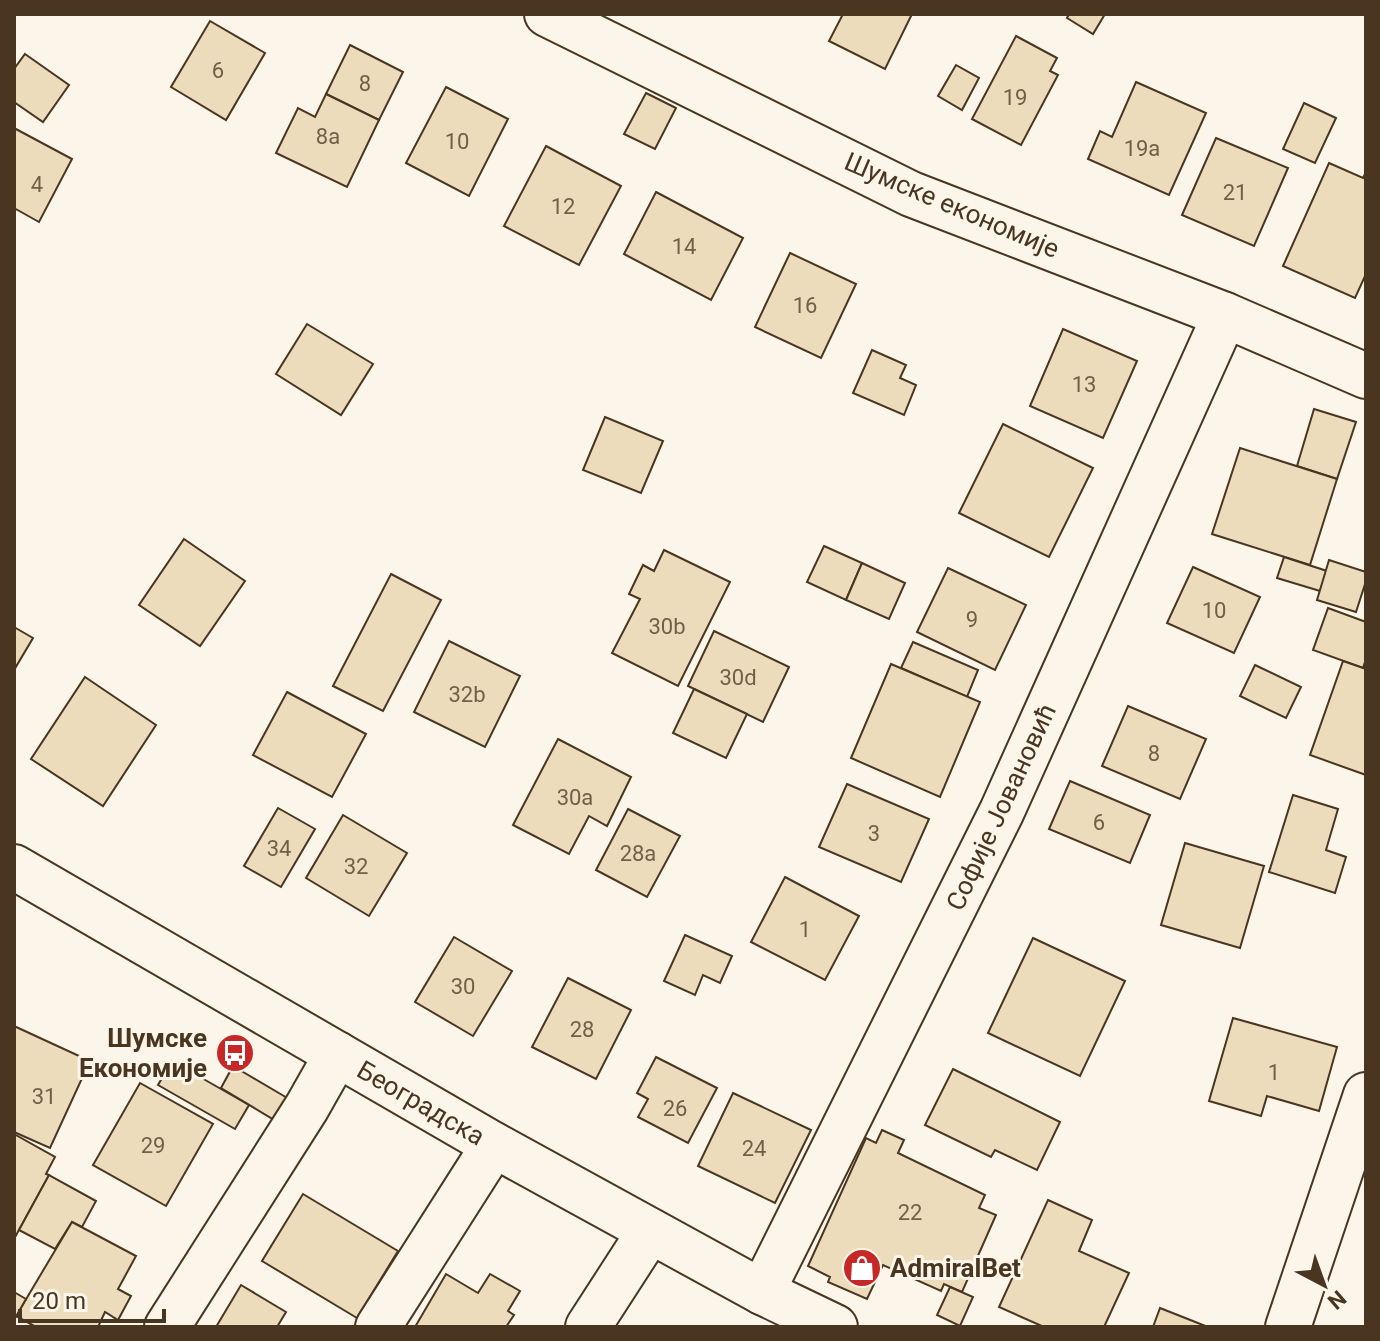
<svg xmlns="http://www.w3.org/2000/svg" width="1380" height="1341" viewBox="0 0 1380 1341" font-family="Roboto,sans-serif">
<rect width="100%" height="100%" fill="#fbf6e9"/>
<g fill="#ecdcbc" stroke="#4a3520" stroke-width="2">
<polygon points="843,14 912,14 885,69 829,41"/>
<polygon points="1069,14 1105,14 1093,34 1067,18"/>
<polygon points="210,21 265,53 226,120 171,87"/>
<polygon points="1016,36 1057,58 1050,71 1058,75 1021,145 972,119"/>
<polygon points="350,45 403,72 379,120 326,94"/>
<polygon points="25,54 69,85 43,122 14,102 14,69"/>
<polygon points="956,65 979,78 962,110 938,96"/>
<polygon points="1136,82 1206,113 1169,195 1088,159 1100,131 1112,137"/>
<polygon points="446,87 508,119 469,196 406,163"/>
<polygon points="646,93 676,108 655,149 624,134"/>
<polygon points="326,94 379,120 347,187 276,153 298,108 315,117"/>
<polygon points="1304,103 1336,118 1315,163 1283,149"/>
<polygon points="14,128 72,159 39,222 14,208"/>
<polygon points="1216,138 1288,168 1254,246 1182,215"/>
<polygon points="546,146 621,186 579,265 504,226"/>
<polygon points="1329,163 1363,178 1366,172 1366,274 1355,298 1283,266"/>
<polygon points="656,192 743,238 711,300 624,254"/>
<polygon points="790,253 856,284 821,358 755,327"/>
<polygon points="307,324 373,364 341,415 276,374"/>
<polygon points="1063,329 1137,361 1103,438 1030,406"/>
<polygon points="872,350 906,365 900,378 916,385 904,415 853,393"/>
<polygon points="1314,409 1356,422 1337,479 1297,466"/>
<polygon points="605,417 663,441 641,493 583,470"/>
<polygon points="1003,424 1093,468 1049,557 959,513"/>
<polygon points="1240,448 1337,479 1310,565 1212,534"/>
<polygon points="184,539 245,581 200,646 139,605"/>
<polygon points="824,546 862,563 846,600 807,582"/>
<polygon points="664,550 730,582 678,686 612,653 640,599 629,594 643,565 654,571"/>
<polygon points="1284,557 1327,571 1320,591 1277,578"/>
<polygon points="1329,560 1366,572 1366,581 1356,612 1317,600"/>
<polygon points="862,563 905,583 889,619 846,600"/>
<polygon points="1193,567 1260,597 1234,653 1167,623"/>
<polygon points="948,568 1026,605 995,670 917,632"/>
<polygon points="391,574 441,600 383,711 333,686"/>
<polygon points="1328,608 1366,622 1366,659 1363,668 1313,650"/>
<polygon points="14,627 33,638 14,670"/>
<polygon points="714,631 789,667 763,722 688,686"/>
<polygon points="449,641 520,676 485,747 414,712"/>
<polygon points="913,642 978,670 967,697 901,668"/>
<polygon points="1343,661 1366,669 1366,775 1310,755"/>
<polygon points="891,664 980,702 940,797 851,758"/>
<polygon points="1255,665 1301,687 1286,718 1240,696"/>
<polygon points="85,677 156,725 103,806 31,759"/>
<polygon points="694,689 747,714 726,758 673,733"/>
<polygon points="287,692 366,734 332,797 253,755"/>
<polygon points="1128,706 1206,739 1180,799 1102,766"/>
<polygon points="558,739 631,777 607,826 589,816 569,854 513,825"/>
<polygon points="1070,781 1150,815 1130,863 1049,829"/>
<polygon points="847,784 929,819 901,882 819,847"/>
<polygon points="1293,795 1338,809 1326,850 1346,857 1335,893 1269,872"/>
<polygon points="278,808 315,829 281,887 244,866"/>
<polygon points="628,809 680,836 647,897 596,870"/>
<polygon points="343,815 407,853 369,916 306,878"/>
<polygon points="1185,843 1264,866 1240,948 1161,925"/>
<polygon points="785,877 859,916 825,980 751,942"/>
<polygon points="685,935 732,956 720,983 703,975 695,995 664,981"/>
<polygon points="454,937 512,971 473,1036 415,1002"/>
<polygon points="1033,938 1125,981 1080,1076 988,1033"/>
<polygon points="568,978 631,1010 596,1079 532,1047"/>
<polygon points="1233,1018 1337,1047 1319,1111 1267,1096 1261,1116 1209,1101"/>
<polygon points="14,1026 90,1061 50,1148 14,1132"/>
<polygon points="656,1057 717,1088 688,1143 638,1117 648,1099 637,1093"/>
<polygon points="172,1061 249,1105 235,1129 158,1085"/>
<polygon points="233,1066 289,1099 276,1121 221,1088"/>
<polygon points="953,1069 1060,1122 1037,1170 995,1150 991,1157 925,1125"/>
<polygon points="140,1083 213,1124 166,1206 93,1165"/>
<polygon points="733,1093 811,1130 775,1203 698,1166"/>
<polygon points="882,1130 904,1140 898,1153 985,1195 979,1208 996,1215 962,1292 944,1284 941,1291 883,1265 867,1299 828,1282 830,1277 808,1266 866,1138 876,1143"/>
<polygon points="14,1134 55,1157 46,1174 49,1175 14,1239"/>
<polygon points="49,1175 96,1201 82,1227 72,1222 55,1249 19,1230"/>
<polygon points="303,1194 398,1251 357,1318 262,1261"/>
<polygon points="1048,1200 1092,1220 1079,1251 1129,1273 1104,1327 1044,1327 999,1307"/>
<polygon points="72,1222 136,1256 118,1289 131,1296 118,1320 105,1312 98,1327 36,1327 16,1316"/>
<polygon points="446,1274 478,1293 490,1274 520,1291 508,1311 514,1315 506,1327 415,1327"/>
<polygon points="241,1285 286,1312 277,1327 216,1327"/>
<polygon points="950,1287 973,1297 960,1326 937,1315"/>
<polygon points="14,1292 26,1299 14,1320"/>
<polygon points="1160,1308 1208,1327 1153,1327"/>
</g>
<g fill="none" stroke-linecap="round" stroke-linejoin="round">
<g stroke="#4a3520" stroke-width="48">
<g id="street">
<polyline points="762,1292 1002,811 1225,315"/>
<polyline points="167,1327 307,1107 337,1054"/>
<polyline points="378,1327 494,1145"/>
<polyline points="588,1327 650,1231"/>
<polyline points="1288,1327 1366,1095"/>
</g>
</g>
<g stroke="#4a3520" stroke-width="48">
<g id="secondary">
<polyline points="547,14 911,194 1225,315 1366,376"/>
<polyline points="14,867 494,1145 762,1292 835,1327"/>
</g>
</g>
<use href="#street" stroke="#fbf6e9" stroke-width="44"/>
<use href="#secondary" stroke="#fbf6e9" stroke-width="44"/>
</g>
<defs>
<g id="bus-disc" transform="scale(2)"><circle r="9.5" fill="#c62828" stroke="#fbf6e9"/><path d="M-5-6H5V4H4V6H2V4H-2V6H-4V4H-5ZM-3.5-4V0h7V-4ZM-3.5 1.2v1.5H-2V1.2ZM2 1.2v1.5H3.5V1.2Z" fill="#fff"/></g>
<g id="shop-disc" transform="scale(2)"><circle r="9.5" fill="#c62828" stroke="#fbf6e9"/><path d="M-5-2.5h2.3a2.7 3.5 0 0 1 5.4 0H5L5.5 6h-11ZM-1.5-2.5h3a1.5 2.3 0 0 0-3 0Z" fill="#fff"/></g>
</defs>
<g fill-rule="evenodd">
<use href="#bus-disc" x="235" y="1053"/>
<use href="#shop-disc" x="862" y="1268"/>
</g>
<g text-anchor="middle" dominant-baseline="central" stroke-width="6" stroke-linejoin="round" paint-order="stroke">
<g font-size="22" fill="#725f47">
<text x="218" y="70">6</text>
<text x="365" y="83">8</text>
<text x="1015" y="97">19</text>
<text x="328" y="136">8a</text>
<text x="457" y="141">10</text>
<text x="1142" y="148">19a</text>
<text x="37" y="184">4</text>
<text x="1235" y="192">21</text>
<text x="563" y="206">12</text>
<text x="684" y="246">14</text>
<text x="805" y="305">16</text>
<text x="1084" y="384">13</text>
<text x="1214" y="610">10</text>
<text x="972" y="619">9</text>
<text x="667" y="626">30b</text>
<text x="738" y="677">30d</text>
<text x="467" y="694">32b</text>
<text x="1154" y="753">8</text>
<text x="575" y="797">30a</text>
<text x="1099" y="822">6</text>
<text x="874" y="833">3</text>
<text x="279" y="848">34</text>
<text x="638" y="853">28a</text>
<text x="356" y="866">32</text>
<text x="805" y="929">1</text>
<text x="463" y="986">30</text>
<text x="582" y="1029">28</text>
<text x="1274" y="1072">1</text>
<text x="44" y="1096">31</text>
<text x="675" y="1108">26</text>
<text x="153" y="1145">29</text>
<text x="754" y="1148">24</text>
<text x="910" y="1212">22</text>
</g>
<g font-size="26" fill="#4a3520" stroke="#fbf6e9">
<text transform="translate(952 205) rotate(23)">Шумске економије</text>
<text transform="translate(1001 807) rotate(-65)">Софије Јовановић</text>
<text transform="translate(421 1103) rotate(30)">Београдска</text>
</g>
<g font-size="26" font-weight="bold" fill="#4a3520" stroke="#fbf6e9" text-anchor="end">
<text x="207" y="1038">Шумске<tspan x="207" dy="30">Економије</tspan></text>
<text x="890" y="1268" text-anchor="start">AdmiralBet</text>
</g>
</g>
<rect width="1380" height="1341" fill="none" stroke="#4a3520" stroke-width="32"/>
<g transform="translate(1324 1285) rotate(139)" stroke="#fbf6e9" stroke-width="6" paint-order="stroke">
<path d="M0-6L14 30L0 20L-14 30Z" fill="#4a3520"/>
<text y="-12" font-size="22" font-weight="bold" text-anchor="middle" fill="#4a3520">N</text>
</g>
<path d="M20 1309v12h144v-12" fill="none" stroke="#4a3520" stroke-width="4"/>
<text x="32" y="1309" font-size="24" fill="#4a3520" stroke="#fbf6e9" stroke-width="6" paint-order="stroke">20 m</text>
</svg>
